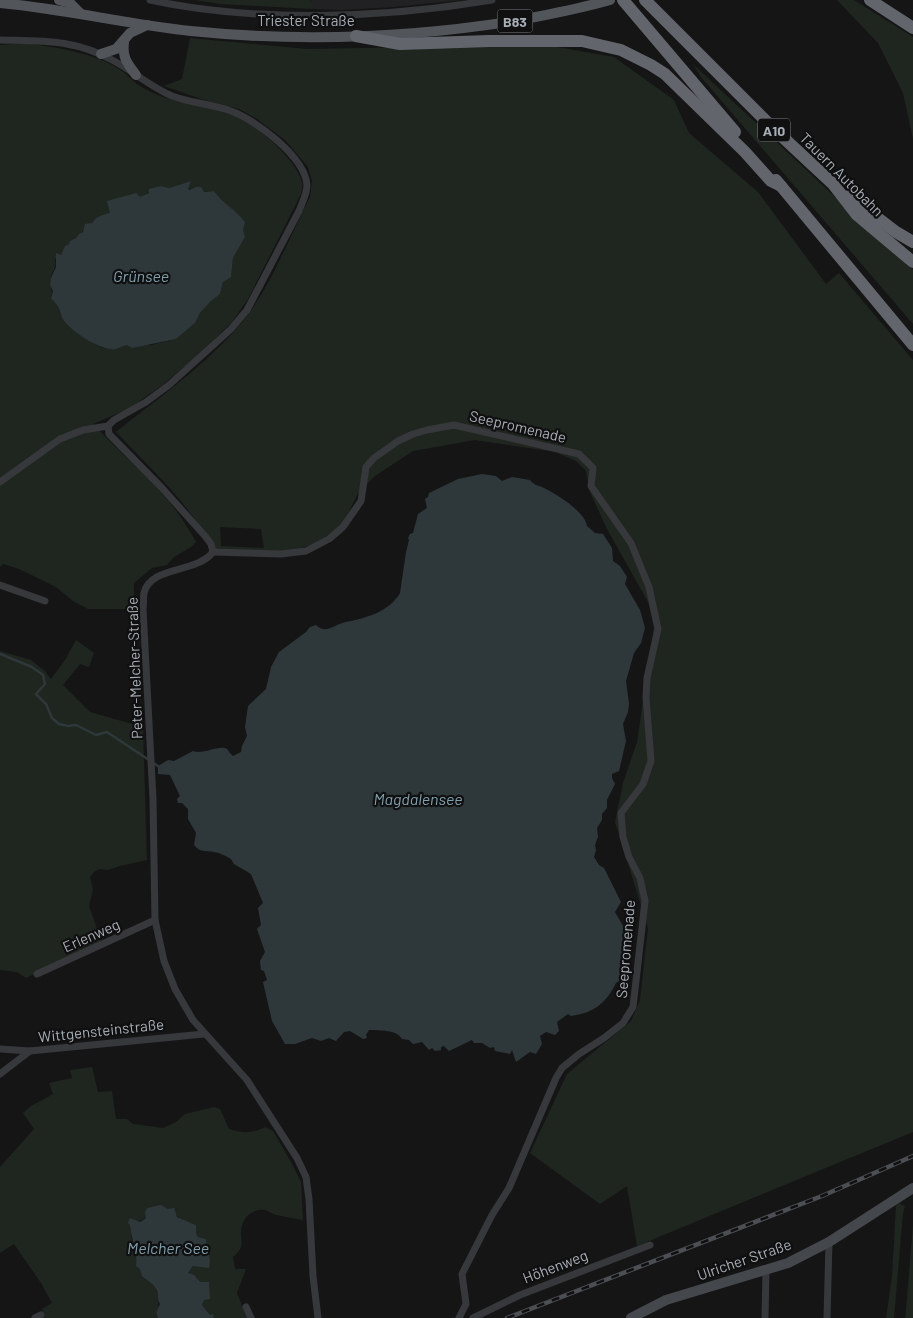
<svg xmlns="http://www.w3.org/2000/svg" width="913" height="1318" viewBox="0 0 913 1318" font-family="Barlow,sans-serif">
<rect width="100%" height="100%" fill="#151516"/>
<polygon fill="#212123" points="309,0 462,0 394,7 342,10 312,9 314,5"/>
<g fill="#1f261f" fill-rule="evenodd">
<polygon points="195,0 309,0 314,5 312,9 220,4"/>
<polygon points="837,0 854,0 913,37 913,139 903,93 878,43"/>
<path d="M190,38L307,49L546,45L614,57L674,100L689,133L758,192L826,284L839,273L913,360V1132L637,1246L627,1186L600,1204L530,1153L567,1074L631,1021L640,1000L648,928L615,822L623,783L637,742L654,626L648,602L607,529L590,492L586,471L576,461L555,452L475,440L413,451L375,476L358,493L344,522L319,543L282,553L213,550C191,504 150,468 116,432C160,397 220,355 252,309C275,276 291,234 310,197L312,181L308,167L285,140L257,119L239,109L201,99L164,86L182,79ZM220,527L261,529L264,548L221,546Z"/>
<path d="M28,43C57,48 95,53 119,69C127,74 132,81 140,86C146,90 154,93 160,96C184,105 210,105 234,114C254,123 298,160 302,183C303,186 301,191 301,194L248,299L232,322L197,356L161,386L128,409L93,424C121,454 153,479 177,512C184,521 190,532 196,542L191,547L174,557L167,565L152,568L134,583V607L130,609H88L73,601L56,587L19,569L3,564L0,567V45ZM191,181L187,188C196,192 205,192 214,191C224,206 241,218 245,237L233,258L231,276L223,282L220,294L210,302L200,313L195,323L176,339L151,345H127L115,349L102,348L79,334L64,321L56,303L51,299C53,291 50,286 51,279C51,271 57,270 55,259L61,255L69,244L97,218L110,214L161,186L169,188Z"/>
<polygon points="693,64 913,270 913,324 701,77"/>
<polygon points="76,640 94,653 89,667 80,664 63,685 90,712 143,727 147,860 120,866 108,870 99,869 94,872 90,877 93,889 89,906 102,943 26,978 17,972 0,970 0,651 31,660 45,671 51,679 65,660"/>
<path d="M92,1067L98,1092L112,1091L116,1119H127L133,1124L163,1128L176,1122L185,1114L214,1107L220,1109L229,1129C242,1133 252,1134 265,1127L273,1131L291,1162L301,1182L303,1220C294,1218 284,1217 276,1215C272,1214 269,1211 265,1210C251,1208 240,1220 241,1234C242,1245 243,1249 233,1257L235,1269H246L237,1293L247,1318H214L213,1315H210L202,1305C208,1292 198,1281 188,1273L193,1266L210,1260L206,1239L198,1237L196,1233V1225C190,1222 181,1220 177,1216C165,1206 164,1205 147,1208L146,1218L130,1225C131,1231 131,1238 133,1244C134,1248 136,1251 137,1255C140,1267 142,1279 155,1284C158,1295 161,1301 156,1312L158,1318H43L45,1316L42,1309L52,1303L41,1283L14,1244L0,1253V1167L34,1129L23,1113L31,1106L53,1094L49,1083L72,1078L70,1070Z"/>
<polygon points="899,1203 905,1206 903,1213 894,1318 886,1318 892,1276 896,1206"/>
<polygon points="913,1225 913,1318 905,1318 906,1310"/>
</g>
<g fill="#2e383b">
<path d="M191,181L188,189L190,190L196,187H201L204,192L214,191C223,204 236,210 245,222L243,230L245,237L233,258L231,277L223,282L220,294L210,302L200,313L195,323L176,339L132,348L127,345C123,346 119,348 116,349C102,352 73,332 65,322C59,315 62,307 51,299L53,291L50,285L51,278L56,267V253L61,255L65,246L69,244L70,241L76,238L79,234L83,232L85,224L92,223C97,216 102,215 110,213L107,201L136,193L140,197L149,193V189L161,186L169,188Z"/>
<path d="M482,474L496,476L502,481L512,477L530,480C535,486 538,485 544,488C557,494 585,512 587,526L595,533L603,534L612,548L613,561L620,566L627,577L625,584L640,610L645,628L641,643L634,653L626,681L629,704L628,712L623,724L626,741L619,771L612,774V778L615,784L607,800V808L602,814V820L597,828L598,837L595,845L596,850L594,857L599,865L604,868L621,902L615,912L623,926L622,972L619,981L616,983C606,1003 594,1013 571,1016L568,1014L557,1022L559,1031L555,1035L546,1032L540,1036L542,1044L536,1054L530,1052L516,1062L512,1050L510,1054L495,1051L494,1047L490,1048L482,1043H474L472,1040L449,1051L444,1046L441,1047V1050L435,1051L432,1048L429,1050L422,1042L413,1044L409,1040L402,1039C396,1029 381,1031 369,1030L366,1035L367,1038L363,1039L350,1031L344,1032L336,1041L329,1038L321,1041L312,1038L295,1044H285L272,1021L263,982L267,980L264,971L261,970L260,961L265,952L257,929L261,925L258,908L263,903L251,874L234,864L231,859C226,856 220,853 214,852C206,850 200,853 194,845L196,833L188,819V809L182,803H178L177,799L180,796L170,775L158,774V766L168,760L174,761L193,751C203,755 220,744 227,749C229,751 230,754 233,756L241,752L242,746L247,736L245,727L248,706L266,689L271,667L279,652L306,632L310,627L316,625C326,635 335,624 346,622C366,618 389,612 400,593L406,552L409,540L408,538L410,534L413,533L418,514L427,508L425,499L428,497L429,493L458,479Z"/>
<path d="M161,1205L168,1209L174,1208L177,1217L196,1225V1233L198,1237L206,1239L210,1260L209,1268L193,1266L188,1273L194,1275L200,1282H209L210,1299L204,1300L202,1305L210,1315L213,1314L214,1318H158L156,1312L160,1304C158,1301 158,1298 158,1295C157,1285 149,1282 142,1276L140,1269L136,1266C138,1252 131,1239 130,1225L128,1223L130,1218L140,1222L146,1218L145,1213L147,1208Z"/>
</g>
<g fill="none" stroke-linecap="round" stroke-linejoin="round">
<polyline stroke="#2e383b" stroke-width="2.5" points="0,654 32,667 43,675 45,684 36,694 46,704 52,718 59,724 68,726 76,725 96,735 107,732 158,766"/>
<g stroke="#36383b" stroke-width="7">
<path d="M150,0C256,23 385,18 492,0"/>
<path d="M0,40C43,41 75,39 114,61C134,72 151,87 172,96C191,103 212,104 231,111C256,120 305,157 307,185C307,194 302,203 299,211L247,310L231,329L169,385L146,402L114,420L108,426L109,434L162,488L205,536L211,544L213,552C196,574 151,565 144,593C143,598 144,604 143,609L153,799L155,920L164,961L175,989L193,1020L247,1080L297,1158L306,1177L309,1199L313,1276L318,1318"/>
<polyline points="0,482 60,439 83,430 108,426"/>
<polyline points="213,552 281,554 306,551 329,539 343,527 361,501 366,467 374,458 398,441 413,434 427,430 454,425 579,454 593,468 591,486 631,543 649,587 658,629 647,678 646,698 651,761 643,784 621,813 623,837 629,857 640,878 645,901 633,1007 623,1023 604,1038 579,1054 562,1068 556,1078 509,1188 492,1215 462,1274 466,1304 459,1318"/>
<polyline points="0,585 45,601"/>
<polyline points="37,974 155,920"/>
<polyline points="0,1049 30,1051 204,1034"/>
<polyline points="0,1074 30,1051"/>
<polyline points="246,1307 251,1318"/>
<polyline points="35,1318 41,1315"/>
<polyline points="473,1318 520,1295 650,1245"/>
<polyline points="765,1318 766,1270"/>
<polyline points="827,1318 829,1242"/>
</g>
<polyline stroke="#44474b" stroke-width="10" points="631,1318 666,1300 788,1263 829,1242 913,1188"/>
<g stroke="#52555a" stroke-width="10">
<polyline points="59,0 70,3 81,14"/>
<path d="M0,3C64,9 127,24 191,31C298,42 408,38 515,21C547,15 579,9 610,0"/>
<path d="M124,42C122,57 127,63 136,75"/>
<polyline points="101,54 116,49 130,33 147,25"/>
</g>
<g stroke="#62666c" stroke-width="12">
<polyline points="623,0 735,132"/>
<polyline points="645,0 774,129 833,184 857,215 913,262"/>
<polyline points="870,0 913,28"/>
<polyline points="356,36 400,44 489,41 582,41 621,50 651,65 665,74 745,152 771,181 781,186"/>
<polyline points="776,180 913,345"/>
<polyline points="849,196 896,232 913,242"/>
</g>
<g stroke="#4b4e52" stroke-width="4.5">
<polyline id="rail" points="507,1318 822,1196 913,1156"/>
</g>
<use href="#rail" stroke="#101011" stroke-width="2.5" stroke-dasharray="8" stroke-linecap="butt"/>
</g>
<g text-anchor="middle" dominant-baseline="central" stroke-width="4.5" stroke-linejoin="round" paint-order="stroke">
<g fill="#101011" stroke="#7a7f84" stroke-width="1">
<rect x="497.5" y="9.5" width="35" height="23" rx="4"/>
<rect x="758" y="118.5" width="32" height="23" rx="4"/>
</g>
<g font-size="14" font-weight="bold" fill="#a8aeb6">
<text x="515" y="21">B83</text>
<text x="774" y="130">A10</text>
</g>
<g font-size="15" fill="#a8aeb6" stroke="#101011">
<text x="306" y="20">Triester Straße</text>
<text transform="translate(842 174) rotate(45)">Tauern Autobahn</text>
<text transform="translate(518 426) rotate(13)">Seepromenade</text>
<text transform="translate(134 668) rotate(-92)">Peter-Melcher-Straße</text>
<text transform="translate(91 935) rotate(-24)">Erlenweg</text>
<text transform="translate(625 949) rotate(-85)">Seepromenade</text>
<text transform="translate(101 1030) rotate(-6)">Wittgensteinstraße</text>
<text transform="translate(744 1259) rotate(-19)">Ulricher Straße</text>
<text transform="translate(555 1266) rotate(-21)">Höhenweg</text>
</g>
<g font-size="16" font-style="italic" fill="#81a0ae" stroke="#101011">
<text x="141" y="275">Grünsee</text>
<text x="418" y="798">Magdalensee</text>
<text x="168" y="1247">Melcher See</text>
</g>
</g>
</svg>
